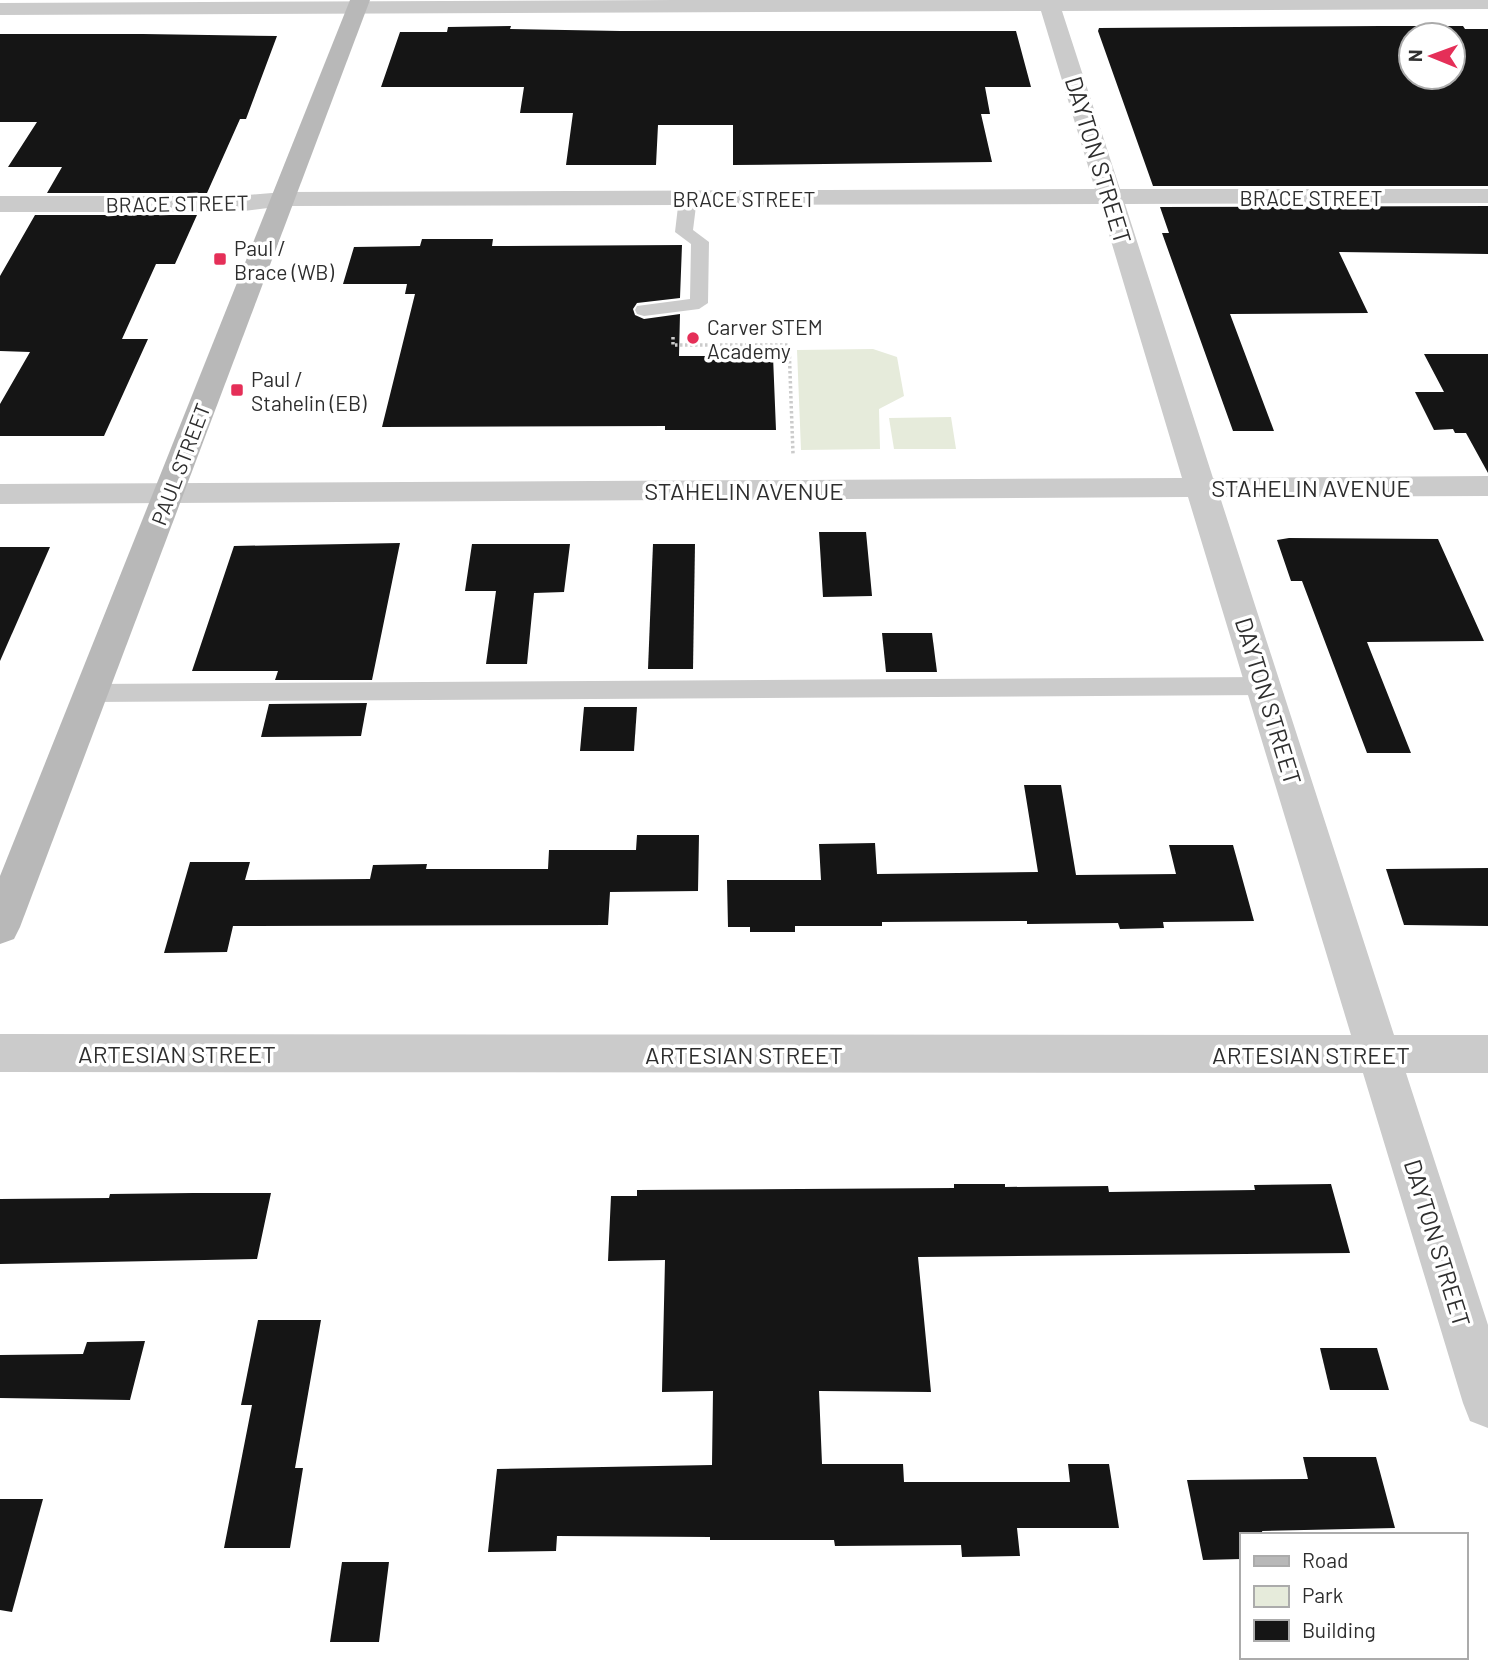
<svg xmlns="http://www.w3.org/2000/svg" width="1488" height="1680" viewBox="0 0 1488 1680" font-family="Barlow,sans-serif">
<rect width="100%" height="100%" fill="#fff"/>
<g fill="#e6ebdb">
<polygon points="873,349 897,357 904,396 879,409 880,449 801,450 797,350"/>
<polygon points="951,417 956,449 894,449 889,418"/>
</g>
<g fill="#151515" fill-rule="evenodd">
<polygon points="511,26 510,29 620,31 1016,31 1031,87 985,87 990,114 981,114 992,162 733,165 733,125 658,125 656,165 566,165 573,113 520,113 524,87 381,87 400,32 447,32 448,27"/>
<path d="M1381,26H1463L1465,29H1488V186H1153L1098,31L1099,28ZM1411,35H1453V77H1411Z"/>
<polygon points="0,34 143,34 277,36 246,119 240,119 207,193 47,193 62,167 8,167 37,122 0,122"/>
<polygon points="1488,206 1488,254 1339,252 1368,313 1230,314 1274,431 1233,431 1162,233 1169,233 1160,207"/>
<polygon points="35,215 197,215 175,264 156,264 122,339 148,339 104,436 0,436 0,404 30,352 0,351 0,276"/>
<polygon points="422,239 493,239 492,246 682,245 680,298 637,303 633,309 635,315 644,319 680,314 679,356 773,356 776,430 665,430 665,426 382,427 415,294 405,294 407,284 343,284 354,247 420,246"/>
<polygon points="1424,354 1488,354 1488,473 1466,433 1455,433 1453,429 1434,430 1415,392 1444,392"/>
<polygon points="819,532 866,532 872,596 823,597"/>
<polygon points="1289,538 1438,539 1484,641 1367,642 1411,753 1367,753 1302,581 1291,581 1277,540"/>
<polygon points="400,543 372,680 275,680 278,671 192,671 234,546"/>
<polygon points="472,544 570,544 564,592 534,593 527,664 486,664 496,591 465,591"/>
<polygon points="653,544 695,544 693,669 648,669"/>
<polygon points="0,547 50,547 0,661"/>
<polygon points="882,633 932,633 937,672 886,672"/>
<polygon points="367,703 361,736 261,737 269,704"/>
<polygon points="584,707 637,707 634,751 580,751"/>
<polygon points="1024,785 1061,785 1076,875 1176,874 1169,845 1233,845 1254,921 1163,922 1164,928 1120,929 1118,923 1027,924 1027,921 882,922 882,926 795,926 795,932 750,932 750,927 728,927 727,880 821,880 819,844 875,843 877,874 1038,872"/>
<polygon points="637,835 699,835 698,891 610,892 608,925 233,926 227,952 164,953 190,862 250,862 245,880 370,879 373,865 427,864 426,869 548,869 549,850 636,850"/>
<polygon points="1488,868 1488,926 1404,925 1386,869"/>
<polygon points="954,1184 1005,1184 1005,1187 1108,1186 1109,1192 1255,1190 1254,1185 1331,1184 1350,1253 918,1257 931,1392 819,1391 822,1464 903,1464 904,1482 1070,1482 1068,1464 1109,1464 1119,1528 1017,1528 1020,1556 962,1557 961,1545 835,1546 834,1540 710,1540 710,1537 557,1536 556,1551 488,1552 497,1469 712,1465 713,1391 662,1392 665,1260 608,1261 611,1196 637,1196 637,1190 954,1188"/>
<polygon points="193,1193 271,1193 257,1259 0,1264 0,1199 109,1198 110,1194"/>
<polygon points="258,1320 321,1320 295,1468 303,1468 290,1548 224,1548 252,1405 241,1405"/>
<polygon points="145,1341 130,1400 0,1398 0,1355 83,1354 87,1342"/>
<polygon points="1320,1348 1377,1348 1389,1390 1330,1390"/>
<polygon points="1303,1457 1376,1457 1395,1528 1262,1531 1263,1535 1241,1535 1241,1559 1203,1560 1187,1480 1308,1479"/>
<polygon points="0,1499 43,1499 12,1612 0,1610"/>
<polygon points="342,1562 389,1562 379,1642 330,1642"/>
</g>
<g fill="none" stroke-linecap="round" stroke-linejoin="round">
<polyline stroke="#cbcbcb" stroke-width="3.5" stroke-dasharray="2.5 2.5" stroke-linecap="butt" points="673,337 673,345 789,345 793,454"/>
<g fill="#cbcbcb" fill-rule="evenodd">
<polygon points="688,193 697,198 693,230 709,242 708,303 699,309 644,316 637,314 635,310 637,306 690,299 691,244 675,232 679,198"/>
<polygon points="1264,677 1272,680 1276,686 1272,692 1264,695 91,702 82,699 79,693 82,687 91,684"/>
</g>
<polygon fill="#cbcbcb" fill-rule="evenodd" points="677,0 1488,0 1488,9 1062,11 1120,189 1488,189 1488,203 1125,204 1213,478 1488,476 1488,496 1220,497 1394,1035 1488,1035 1488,1073 1406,1073 1488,1325 1488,1428 1470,1421 1463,1403 1363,1073 0,1072 0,1034 1351,1035 1188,497 0,504 0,484 1182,478 1100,204 284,206 236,212 0,212 0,196 236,196 284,192 1095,189 1041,11 0,15 0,3"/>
<polygon fill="#b8b8b8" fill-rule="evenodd" points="350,0 370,0 20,927 14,939 0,944 0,876"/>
</g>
<g fill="#e52f58" stroke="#fff" stroke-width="2.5">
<rect x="213" y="252" width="14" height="14" rx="3.5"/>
<circle cx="693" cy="338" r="7"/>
<rect x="230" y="383" width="14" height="14" rx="3.5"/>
</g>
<g text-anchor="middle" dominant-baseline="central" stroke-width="7" stroke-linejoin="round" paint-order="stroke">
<g font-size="21" fill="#2e2e2e" stroke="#fff">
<text x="1311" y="197">BRACE STREET</text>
<text x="744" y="198">BRACE STREET</text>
<text transform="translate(177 203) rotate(-1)">BRACE STREET</text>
<text transform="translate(180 464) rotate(-69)">PAUL STREET</text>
</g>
<g font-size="21" fill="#2e2e2e" stroke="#fff" text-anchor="start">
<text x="234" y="247">Paul /<tspan x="234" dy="24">Brace (WB)</tspan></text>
<text x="707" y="326">Carver STEM<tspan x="707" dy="24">Academy</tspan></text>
<text x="251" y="378">Paul /<tspan x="251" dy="24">Stahelin (EB)</tspan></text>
</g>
<g font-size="24" fill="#2e2e2e" stroke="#fff">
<text transform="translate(1099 160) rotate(73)">DAYTON STREET</text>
<text x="1311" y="487">STAHELIN AVENUE</text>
<text x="744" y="490">STAHELIN AVENUE</text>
<text transform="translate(1269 701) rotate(73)">DAYTON STREET</text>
<text x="177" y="1053">ARTESIAN STREET</text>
<text x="744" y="1054">ARTESIAN STREET</text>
<text x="1311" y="1054">ARTESIAN STREET</text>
<text transform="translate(1438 1243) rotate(73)">DAYTON STREET</text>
</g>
</g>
<rect x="1240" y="1533" width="228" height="126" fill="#ffffff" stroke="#ababab" stroke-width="2"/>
<rect x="1254" y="1556" width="35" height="10" fill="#b8b8b8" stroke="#ababab" stroke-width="2"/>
<text x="1302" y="1568" font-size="21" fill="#2e2e2e">Road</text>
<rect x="1254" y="1586" width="35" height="21" fill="#e6ebdb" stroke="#ababab" stroke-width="2"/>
<text x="1302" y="1603" font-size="21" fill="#2e2e2e">Park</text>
<rect x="1254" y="1620" width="35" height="21" fill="#151515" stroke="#ababab" stroke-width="2"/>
<text x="1302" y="1638" font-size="21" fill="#2e2e2e">Building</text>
<g transform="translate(1432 56) rotate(271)"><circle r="33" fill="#ffffff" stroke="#ababab" stroke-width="2"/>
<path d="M0-5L12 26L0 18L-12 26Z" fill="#e52f58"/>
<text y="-10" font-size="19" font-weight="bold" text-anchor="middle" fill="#2e2e2e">N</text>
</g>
</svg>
